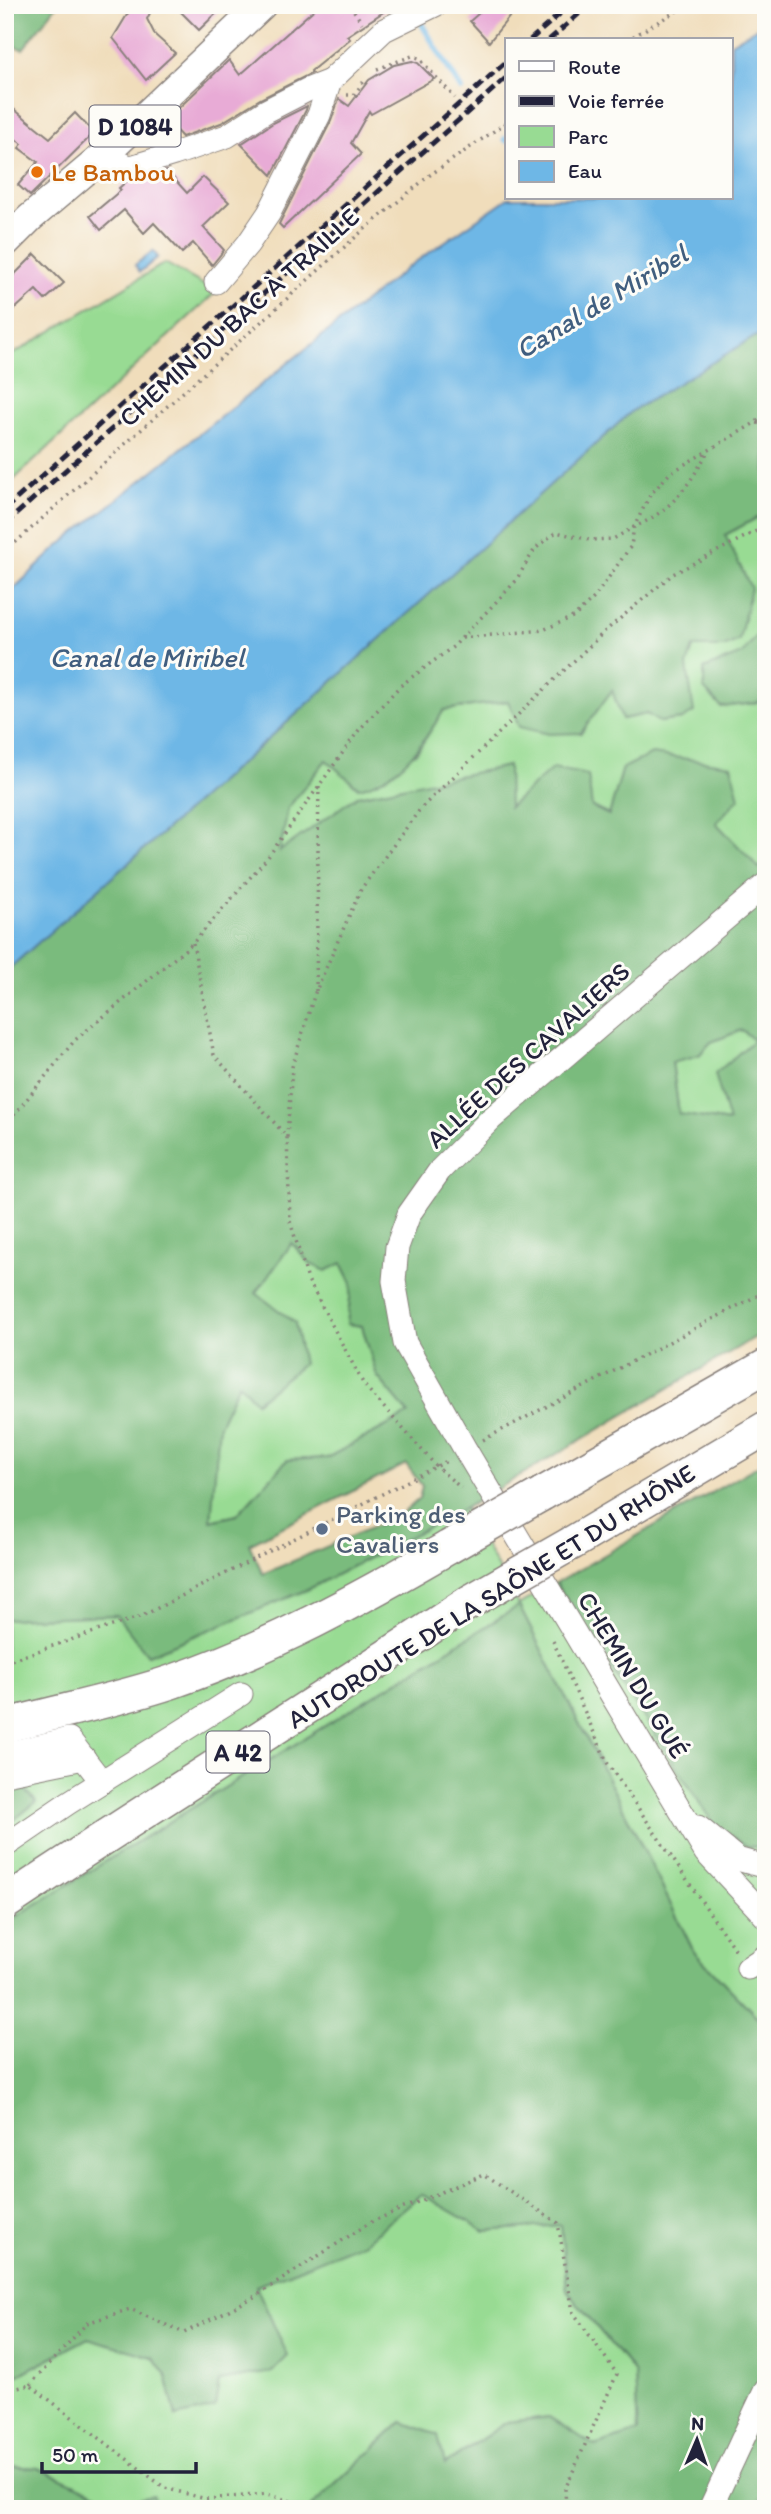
<svg xmlns="http://www.w3.org/2000/svg" width="771" height="2514" viewBox="0 0 771 2514" font-family="Itim,sans-serif">
<rect width="100%" height="100%" fill="#fdfcf7"/>
<filter id="ink" filterUnits="userSpaceOnUse"><feTurbulence type="fractalNoise" baseFrequency=".0143" numOctaves="2"/><feDisplacementMap in="SourceGraphic" scale="14" xChannelSelector="R" yChannelSelector="G"/><feConvolveMatrix kernelMatrix="1 2 1 2 8 2 1 2 1" color-interpolation-filters="sRGB"/></filter>
<filter id="wash" filterUnits="userSpaceOnUse"><feTurbulence type="fractalNoise" baseFrequency=".00686" numOctaves="4" result="noise"/><feDisplacementMap in="SourceGraphic" scale="28" xChannelSelector="R" yChannelSelector="G"/><feGaussianBlur stdDeviation="1.57" result="paint"/><feColorMatrix in="noise" values="0 0 0 0 0 0 0 0 0 0 0 0 0 0 0 0 0 1.4 0 .05"/><feComposite in="paint" operator="in"/></filter>
<g filter="url(#wash)">
<rect width="100%" height="100%" fill="#f0ddbb"/>
<g fill="#98db93" stroke="#5d7e67" stroke-width="2">
<polygon points="165,263 216,292 5,488 5,359"/>
<polygon points="766,513 766,624 742,654 704,669 704,688 721,707 756,703 766,699 766,863 759,869 716,823 623,768 609,815 592,807 508,807 507,766 279,852 288,808 327,759 358,788 417,752 444,710 508,701 581,733 612,690 623,719 647,714 659,722 682,719 687,665 693,647 724,647 725,535"/>
<polygon points="742,1030 754,1040 729,1122 679,1114 672,1061 699,1055 711,1042"/>
<polygon points="292,1243 310,1264 342,1263 352,1283 347,1324 362,1326 377,1376 409,1414 327,1458 287,1460 237,1515 210,1521 219,1425 239,1383 295,1323 256,1294"/>
<polygon points="465,1508 518,1605 556,1583 713,1823 746,1846 766,1848 766,2026 694,1952 634,1830 519,1606 14,1918 5,1926 5,1827 36,1802 25,1789 5,1791 5,1619 117,1615 148,1655 309,1588"/>
<polygon points="421,2194 485,2231 562,2225 567,2291 635,2373 638,2432 594,2446 549,2417 507,2422 444,2464 402,2422 309,2509 155,2509 153,2496 122,2505 38,2468 5,2466 5,2382 88,2338 153,2357 166,2375 177,2417 219,2381 272,2372 256,2286 365,2242"/>
</g>
<g fill="#7abb7d" stroke="#4e6e5c" stroke-width="2" fill-rule="evenodd">
<polygon points="5,5 57,5 23,49 5,44"/>
<path d="M766,330V513L725,535L751,588L739,640L724,647H693L687,666L694,712L682,719L659,722L647,714L622,719L612,690L581,733L549,734L519,727L508,701L444,710C421,746 402,777 359,788L326,760L288,808L280,851L357,796L508,766L509,807L553,768L588,775L592,807L609,815L623,768L652,754L731,765L739,798L716,823L759,868L766,863V1331L465,1508L309,1589L148,1655L116,1615L5,1619V972L293,717L632,411ZM742,1030L754,1040L715,1074L729,1122L679,1114L672,1062L699,1055L711,1042ZM292,1243L310,1264L326,1271L342,1263L352,1283L347,1324L362,1326L377,1376L409,1414L327,1458L287,1460L237,1515L211,1521L219,1425L239,1383L256,1402L303,1364L295,1323L256,1293ZM406,1464L422,1486L419,1499L401,1515L263,1574L249,1544Z"/>
<polygon points="766,624 766,699 756,703 721,707 704,689 704,669 742,654"/>
<polygon points="766,1461 766,1848 746,1846 713,1823 556,1583"/>
<polygon points="519,1606 634,1830 694,1952 766,2026 766,2487 756,2509 309,2509 402,2422 438,2435 445,2464 507,2422 549,2417 595,2446 638,2432 635,2373 567,2291 561,2225 485,2231 421,2194 365,2242 256,2286 288,2356 272,2372 219,2381 215,2408 176,2417 166,2375 153,2357 88,2338 5,2382 5,1926 14,1918"/>
<polygon points="25,1789 36,1802 5,1827 5,1791"/>
<polygon points="5,2466 38,2468 122,2504 153,2495 155,2509 5,2509"/>
</g>
<g fill="#6eb7e6" stroke="#486c90" stroke-width="2">
<polygon points="766,22 766,330 632,411 293,717 5,972 5,597 60,545 411,265 508,198 731,198 731,43"/>
<polygon points="153,251 158,257 140,272 135,265"/>
</g>
<g fill="none" stroke-linecap="round" stroke-linejoin="round">
<g stroke="#6eb7e6" stroke-width="6">
<polyline points="421,23 461,89"/>
<polyline points="505,139 507,141"/>
</g>
</g>
<g id="blocks">
<g fill="#e8abd6">
<polygon points="133,5 154,5 147,19 155,35 175,53 146,80 113,38"/>
<polygon points="174,5 225,5 199,30"/>
<polygon points="319,5 394,5 347,36 350,39 311,71 312,73 260,99 221,123 182,137 166,120 229,60 240,75"/>
<polygon points="488,5 519,5 489,42 470,21"/>
<polygon points="412,61 418,63 434,79 371,114 369,111 351,143 361,154 283,228 279,224 331,121 339,99 349,106 369,80 394,65"/>
<polygon points="5,102 50,138 75,113 94,133 30,196 18,185 38,162 19,148 22,144 5,131"/>
<polygon points="307,106 306,110 272,175 241,144 273,123"/>
<polygon points="167,171 187,193 203,177 229,202 203,227 224,250 212,265 193,243 182,253 154,223 144,233 124,210 101,230 90,216 121,190 119,188 128,180"/>
<polygon points="35,254 64,283 45,300 36,290 5,318 5,284"/>
</g>
</g>
</g>
<g filter="url(#ink)">
<use href="#blocks" fill-opacity="0" stroke="#89807b" stroke-width="2"/>
<g fill="none" stroke-linecap="round" stroke-linejoin="round">
<g stroke="#89807b" stroke-width="25">
<g id="minor">
<polyline points="101,158 131,167 174,154 227,136 266,111 307,90 330,81"/>
<polyline points="216,282 248,244 269,213 319,115 330,81 384,30 435,5"/>
<polyline points="766,884 491,1119 440,1170 409,1214 397,1247 394,1281 405,1343 465,1449 706,1853 766,1917"/>
<polyline points="5,1754 69,1739 102,1782"/>
<polyline points="5,1774 84,1758"/>
<polyline points="698,1827 737,1859 766,1867"/>
<polyline points="5,1846 68,1803 241,1694"/>
<polyline points="748,1968 766,1956"/>
<polyline points="710,2509 766,2389"/>
</g>
</g>
<g stroke="#89807b" stroke-width="31">
<polyline id="major" points="5,243 30,218 101,158 262,5"/>
</g>
<g stroke="#89807b" stroke-width="36">
<g id="highway">
<polyline points="542,1494 766,1366"/>
<polyline points="572,1543 766,1428"/>
<path d="M5,1726C60,1711 117,1700 171,1682C268,1649 360,1599 449,1547"/>
<path d="M5,1903C159,1800 317,1703 471,1601"/>
</g>
</g>
<g stroke="#89807b" stroke-width="3.5" stroke-dasharray="2 5" stroke-linecap="butt">
<polyline points="350,5 362,23"/>
<polyline points="627,40 687,5"/>
<polyline points="377,69 412,56 419,58 455,98"/>
<polyline points="347,95 354,95 364,81"/>
<polyline points="757,423 766,424"/>
<polyline points="5,552 359,234 430,175 507,122"/>
<path d="M462,638L543,630L575,616L594,598L631,546L634,527C670,512 689,486 707,453"/>
<polyline points="193,943 214,1055 287,1137 290,1221 308,1280 364,1385 437,1467 461,1488"/>
<polyline points="316,991 319,782"/>
<polyline points="5,1126 75,1040 193,943 268,857 359,730 400,686 454,646 515,582 535,549 556,532 590,540 613,539 634,527 650,495 670,473 755,423 766,414"/>
<polyline points="287,1137 292,1067 315,993 361,889 421,808 604,632 673,574 766,526"/>
<polyline points="483,1440 766,1291"/>
<polyline points="553,1641 608,1764 737,1953"/>
<polyline points="5,1662 142,1616 449,1460"/>
<polyline points="30,2385 87,2323 130,2309 184,2333 256,2296 371,2222 484,2174 558,2223 573,2312 617,2374 565,2489 566,2509"/>
<polyline points="5,2391 30,2385 165,2488 206,2499 267,2494 304,2505 306,2509"/>
</g>
<use href="#minor" stroke="#fff" stroke-width="23"/>
<use href="#major" stroke="#fff" stroke-width="28"/>
<use href="#highway" stroke="#fff" stroke-width="33"/>
<g stroke="#22223b" stroke-width="5" stroke-dasharray="10 5" stroke-linecap="butt">
<polyline points="530,40 570,5"/>
<polyline points="549,40 589,5"/>
<polyline points="5,509 507,61"/>
<polyline points="5,524 507,77"/>
</g>
<g stroke="#89807b" stroke-width="36" stroke-linecap="butt">
<g id="highway-bridge">
<polyline points="449,1547 542,1494"/>
<polyline points="471,1601 572,1543"/>
</g>
</g>
<use href="#highway-bridge" stroke="#fff" stroke-width="33"/>
</g>
</g>
<circle fill="#e8710a" stroke="#fdfcf7" stroke-width="2.5" cx="37" cy="172" r="7"/>
<circle fill="#5c6f8a" stroke="#fdfcf7" stroke-width="2.5" cx="322" cy="1529" r="7"/>
<g text-anchor="middle" dominant-baseline="central" stroke-width="6" stroke-linejoin="round" paint-order="stroke">
<g fill="#fdfcf7" stroke="#646373" stroke-width="2">
<rect x="89.5" y="105.5" width="91" height="41" rx="5"/>
<rect x="206.5" y="1731.5" width="63" height="41" rx="5"/>
</g>
<g font-size="24" font-weight="bold" fill="#22223b">
<text x="135" y="126">D 1084</text>
<text x="238" y="1752">A 42</text>
</g>
<g font-size="26" fill="#c56008" stroke="#fdfcf7" text-anchor="start">
<text x="51" y="172">Le Bambou</text>
</g>
<g font-size="26" fill="#22223b" stroke="#fdfcf7">
<text transform="translate(239 317) rotate(-42)">CHEMIN DU BAC À TRAILLE</text>
<text transform="translate(528 1055) rotate(-42)">ALLÉE DES CAVALIERS</text>
<text transform="translate(491 1596) rotate(-32)">AUTOROUTE DE LA SAÔNE ET DU RHÔNE</text>
<text transform="translate(633 1675) rotate(59)">CHEMIN DU GUÉ</text>
</g>
<g font-size="26" fill="#4e5e75" stroke="#fdfcf7" text-anchor="start">
<text x="336" y="1514">Parking des<tspan x="336" dy="30">Cavaliers</tspan></text>
</g>
<g font-size="28" font-style="italic" fill="#405e7f" stroke="#fdfcf7">
<text transform="translate(601 301) rotate(-31)">Canal de Miribel</text>
<text x="147" y="657">Canal de Miribel</text>
</g>
</g>
<rect width="771" height="2514" fill="none" stroke="#fdfcf7" stroke-width="28"/>
<rect x="505" y="38" width="228" height="161" fill="#fdfcf7" stroke="#a5a5ac" stroke-width="2"/>
<rect x="519" y="61" width="35" height="10" fill="#ffffff" stroke="#a5a5ac" stroke-width="2"/>
<text x="568" y="74" font-size="21" fill="#22223b">Route</text>
<rect x="519" y="96" width="35" height="10" fill="#22223b" stroke="#a5a5ac" stroke-width="2"/>
<text x="568" y="108" font-size="21" fill="#22223b">Voie ferrée</text>
<rect x="519" y="126" width="35" height="21" fill="#98db93" stroke="#a5a5ac" stroke-width="2"/>
<text x="568" y="144" font-size="21" fill="#22223b">Parc</text>
<rect x="519" y="161" width="35" height="21" fill="#6eb7e6" stroke="#a5a5ac" stroke-width="2"/>
<text x="568" y="178" font-size="21" fill="#22223b">Eau</text>
<g transform="translate(697 2440) rotate(2)" stroke="#fdfcf7" stroke-width="5" paint-order="stroke">
<path d="M0-5L12 26L0 18L-12 26Z" fill="#22223b"/>
<text y="-10" font-size="19" font-weight="bold" text-anchor="middle" fill="#22223b">N</text>
</g>
<path d="M42 2462v10h154v-10" fill="none" stroke="#22223b" stroke-width="3.5"/>
<text x="52" y="2462" font-size="21" fill="#22223b" stroke="#fdfcf7" stroke-width="5" paint-order="stroke">50 m</text>
</svg>
